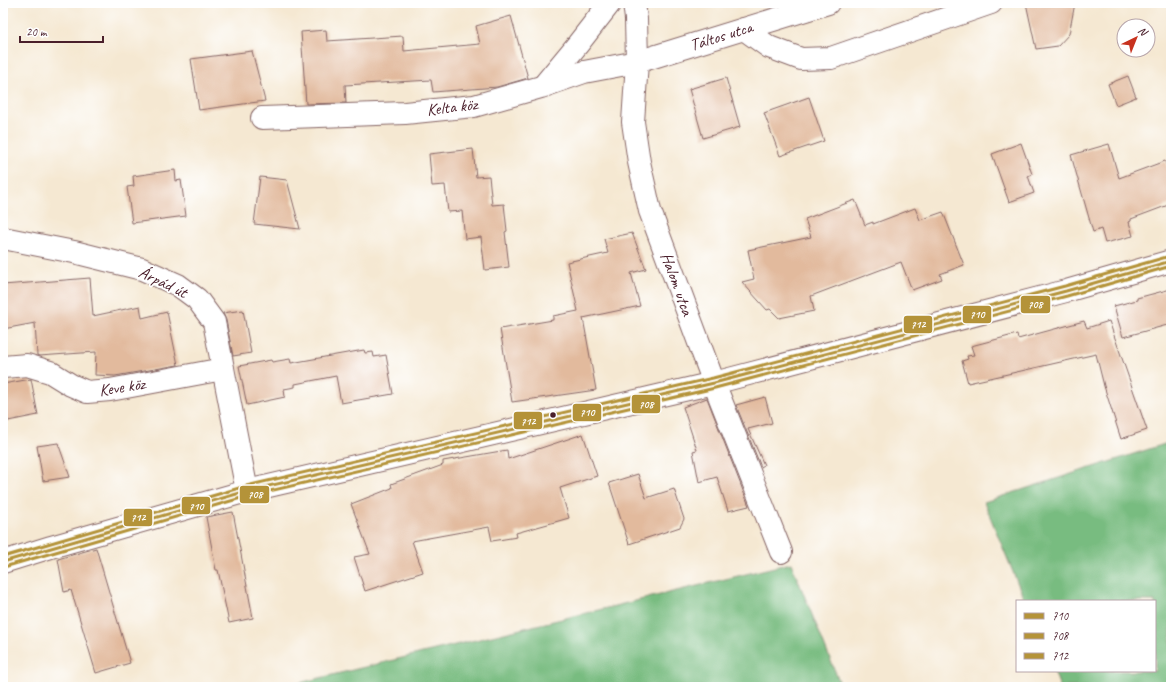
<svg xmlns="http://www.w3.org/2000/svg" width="1174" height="690" viewBox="0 0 1174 690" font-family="Caveat,sans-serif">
<rect width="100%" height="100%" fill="#fff"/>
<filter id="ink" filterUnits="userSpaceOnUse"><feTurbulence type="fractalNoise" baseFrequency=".025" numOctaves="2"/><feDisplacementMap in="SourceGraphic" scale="8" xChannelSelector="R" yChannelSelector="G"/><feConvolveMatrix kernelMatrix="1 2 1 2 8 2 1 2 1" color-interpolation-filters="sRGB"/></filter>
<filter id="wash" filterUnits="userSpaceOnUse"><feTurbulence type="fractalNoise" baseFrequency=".012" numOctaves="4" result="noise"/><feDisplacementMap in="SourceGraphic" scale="16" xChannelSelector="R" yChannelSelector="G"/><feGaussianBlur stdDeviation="0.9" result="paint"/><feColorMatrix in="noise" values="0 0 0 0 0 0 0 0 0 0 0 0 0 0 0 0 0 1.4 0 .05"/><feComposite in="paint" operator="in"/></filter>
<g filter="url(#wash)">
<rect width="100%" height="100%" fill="#f5e8d2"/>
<g fill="#78bc80" stroke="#616e56">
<polygon points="1171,442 1171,687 1060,687 1054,671 1155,671 1155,601 1025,601 984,502"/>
<polygon points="791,563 839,681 838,687 283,687"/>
</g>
<g id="blocks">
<g fill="#e2ba9d">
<polygon points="1026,3 1075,3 1069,34 1058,46 1036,49"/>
<polygon points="511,16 528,78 497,87 433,92 431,80 345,85 346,103 306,104 301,32 326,30 327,41 403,36 404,51 480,44 476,26"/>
<polygon points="252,51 265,101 199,110 191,59"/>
<polygon points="1128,76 1136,97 1116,105 1108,84"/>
<polygon points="726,78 740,127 703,138 689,89"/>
<polygon points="809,97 824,141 780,156 764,113"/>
<polygon points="1021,143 1032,174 1028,176 1034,193 1009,202 992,154"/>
<polygon points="1109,144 1119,178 1165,161 1171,177 1171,204 1131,219 1131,221 1129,222 1133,236 1105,243 1101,229 1093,232 1071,155"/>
<polygon points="473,149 476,177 489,176 492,205 504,204 507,231 505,232 509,267 485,270 481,237 465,239 462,211 448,212 445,185 432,186 429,154"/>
<polygon points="175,170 176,181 181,180 186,216 132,223 127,187 134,186 133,176"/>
<polygon points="260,177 287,180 300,229 254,224"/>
<polygon points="855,200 865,225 873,222 873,224 915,208 920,220 943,212 964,265 940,274 942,279 912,290 901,262 811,296 814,311 779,318 770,309 767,310 742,282 754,279 748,250 811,237 805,219"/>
<polygon points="632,233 646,269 631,273 640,306 583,318 596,390 512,402 500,329 553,320 553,316 578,311 567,262 608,253 604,239"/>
<polygon points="90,278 93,316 140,306 142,318 167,312 178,365 115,376 95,375 96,352 39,356 37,355 35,323 3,329 3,285"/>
<polygon points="1171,289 1171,324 1123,337 1114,306 1137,300 1137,298"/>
<polygon points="243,310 251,353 233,356 226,320 223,313"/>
<polygon points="1084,321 1087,328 1109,321 1147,430 1121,439 1104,386 1096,354 968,383 962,361 968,359 967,356 974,355 971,346 1017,334 1018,339"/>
<polygon points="364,350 365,353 373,352 374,357 386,355 393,394 341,403 336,376 295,384 295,387 284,389 285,397 247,405 239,366 271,360 272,362 290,359 291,363"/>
<polygon points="31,379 38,415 3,422 3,384"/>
<polygon points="765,397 772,423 748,429 764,465 761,467 736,405"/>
<polygon points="707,398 749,506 728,511 717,477 699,482 693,451 697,450 683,407"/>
<polygon points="583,434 597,476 560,488 569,518 516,533 517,537 492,541 489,527 412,541 423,572 365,591 354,557 370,554 351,504 392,488 391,484 443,465 443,461 507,450 508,459"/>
<polygon points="58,443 70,477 43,481 37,446"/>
<polygon points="638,474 646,498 674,489 684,519 680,527 629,544 609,483"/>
<polygon points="233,512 253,618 229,623 218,570 216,570 206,517"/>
<polygon points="96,548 130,663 96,673 71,590 64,592 58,559"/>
</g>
</g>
</g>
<g filter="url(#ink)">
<use href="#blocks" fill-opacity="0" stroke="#866565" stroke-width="1"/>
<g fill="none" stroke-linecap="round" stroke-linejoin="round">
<g stroke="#866565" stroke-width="24">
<g id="street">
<polyline points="634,3 636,19 637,62 633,122 639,162 650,211 714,383 781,552"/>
<polyline points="744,29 769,47 801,59 831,58 991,3"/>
<polyline points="544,85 578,44 610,3"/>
<polyline points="262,118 405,113 474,106 541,87 584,72 637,62 828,3"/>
<polyline points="3,238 74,252 142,269 178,285 197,299 214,322 247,491"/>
<polyline points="3,367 27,365 50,372 71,385 87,392 110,390 223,369"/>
</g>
</g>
<g stroke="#866565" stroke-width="24">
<polyline id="secondary" points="3,562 51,547 247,491 714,383 1066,291 1171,261"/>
</g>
<use href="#street" stroke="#fff" stroke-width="22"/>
<use href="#secondary" stroke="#fff" stroke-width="22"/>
<g stroke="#fff" stroke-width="6">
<polyline id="bus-1" points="3,562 247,491 714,383 1066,291 1171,261"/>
</g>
<g stroke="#fff" stroke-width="6">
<polyline id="bus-2" points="4,567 248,496 715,388 1067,296 1171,266"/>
</g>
<g stroke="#fff" stroke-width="6">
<polyline id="bus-3" points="3,557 246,486 713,378 1065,286 1170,256"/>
</g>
<use href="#bus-1" stroke="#b49339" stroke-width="3"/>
<use href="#bus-2" stroke="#b49339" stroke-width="3"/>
<use href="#bus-3" stroke="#b49339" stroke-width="3"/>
</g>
</g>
<circle fill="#4a1f2b" stroke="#fff" stroke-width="1.5" cx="553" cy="415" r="3.5"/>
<g text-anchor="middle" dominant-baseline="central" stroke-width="3.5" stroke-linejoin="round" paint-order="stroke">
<g font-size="17" fill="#4a1f2b" stroke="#fff">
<text transform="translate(721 36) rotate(-17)">Táltos utca</text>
<text transform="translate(452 107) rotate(-7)">Kelta köz</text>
<text transform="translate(163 282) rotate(26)">Árpád út</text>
<text transform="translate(677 284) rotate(70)">Halom utca</text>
<text transform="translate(122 387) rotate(-9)">Keve köz</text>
</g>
</g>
<g stroke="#fff" stroke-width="1.5">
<rect x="1020" y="295" width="31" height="19" rx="4" fill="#b49339"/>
<rect x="962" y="305" width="30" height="19" rx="4" fill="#b49339"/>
<rect x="903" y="315" width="30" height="19" rx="4" fill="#b49339"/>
<rect x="631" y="394" width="30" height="20" rx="4" fill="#b49339"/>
<rect x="572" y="403" width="30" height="19" rx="4" fill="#b49339"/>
<rect x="513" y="411" width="30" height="19" rx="4" fill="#b49339"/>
<rect x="239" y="485" width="31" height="19" rx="4" fill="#b49339"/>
<rect x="181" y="496" width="30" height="19" rx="4" fill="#b49339"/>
<rect x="123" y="508" width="30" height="19" rx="4" fill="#b49339"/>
</g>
<g font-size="11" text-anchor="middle" font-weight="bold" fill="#fff">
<text x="1035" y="308">708</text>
<text x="977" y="318">710</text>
<text x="918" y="328">712</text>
<text x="646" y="408">708</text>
<text x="587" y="416">710</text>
<text x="528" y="425">712</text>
<text x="255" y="498">708</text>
<text x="196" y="510">710</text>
<text x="138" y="521">712</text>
</g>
<rect width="1174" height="690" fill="none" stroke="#fff" stroke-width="16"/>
<rect x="1016" y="600" width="140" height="72" fill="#ffffff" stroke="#b7a5aa"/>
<rect x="1024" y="613" width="20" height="6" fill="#b49339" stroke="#b7a5aa"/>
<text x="1052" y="620" font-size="12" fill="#4a1f2b">710</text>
<rect x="1024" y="633" width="20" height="6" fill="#b49339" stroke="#b7a5aa"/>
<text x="1052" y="640" font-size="12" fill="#4a1f2b">708</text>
<rect x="1024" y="653" width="20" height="6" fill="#b49339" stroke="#b7a5aa"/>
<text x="1052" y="660" font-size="12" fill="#4a1f2b">712</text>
<g transform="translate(1136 38) rotate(43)"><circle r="19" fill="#ffffff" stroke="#b7a5aa"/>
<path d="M0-3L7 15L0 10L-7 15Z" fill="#c8321e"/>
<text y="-6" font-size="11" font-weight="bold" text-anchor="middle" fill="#4a1f2b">N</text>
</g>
<path d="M20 36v6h83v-6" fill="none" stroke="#4a1f2b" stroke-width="2"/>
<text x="26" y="36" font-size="12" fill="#4a1f2b" stroke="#ffffff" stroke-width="3" paint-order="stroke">20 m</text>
</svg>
